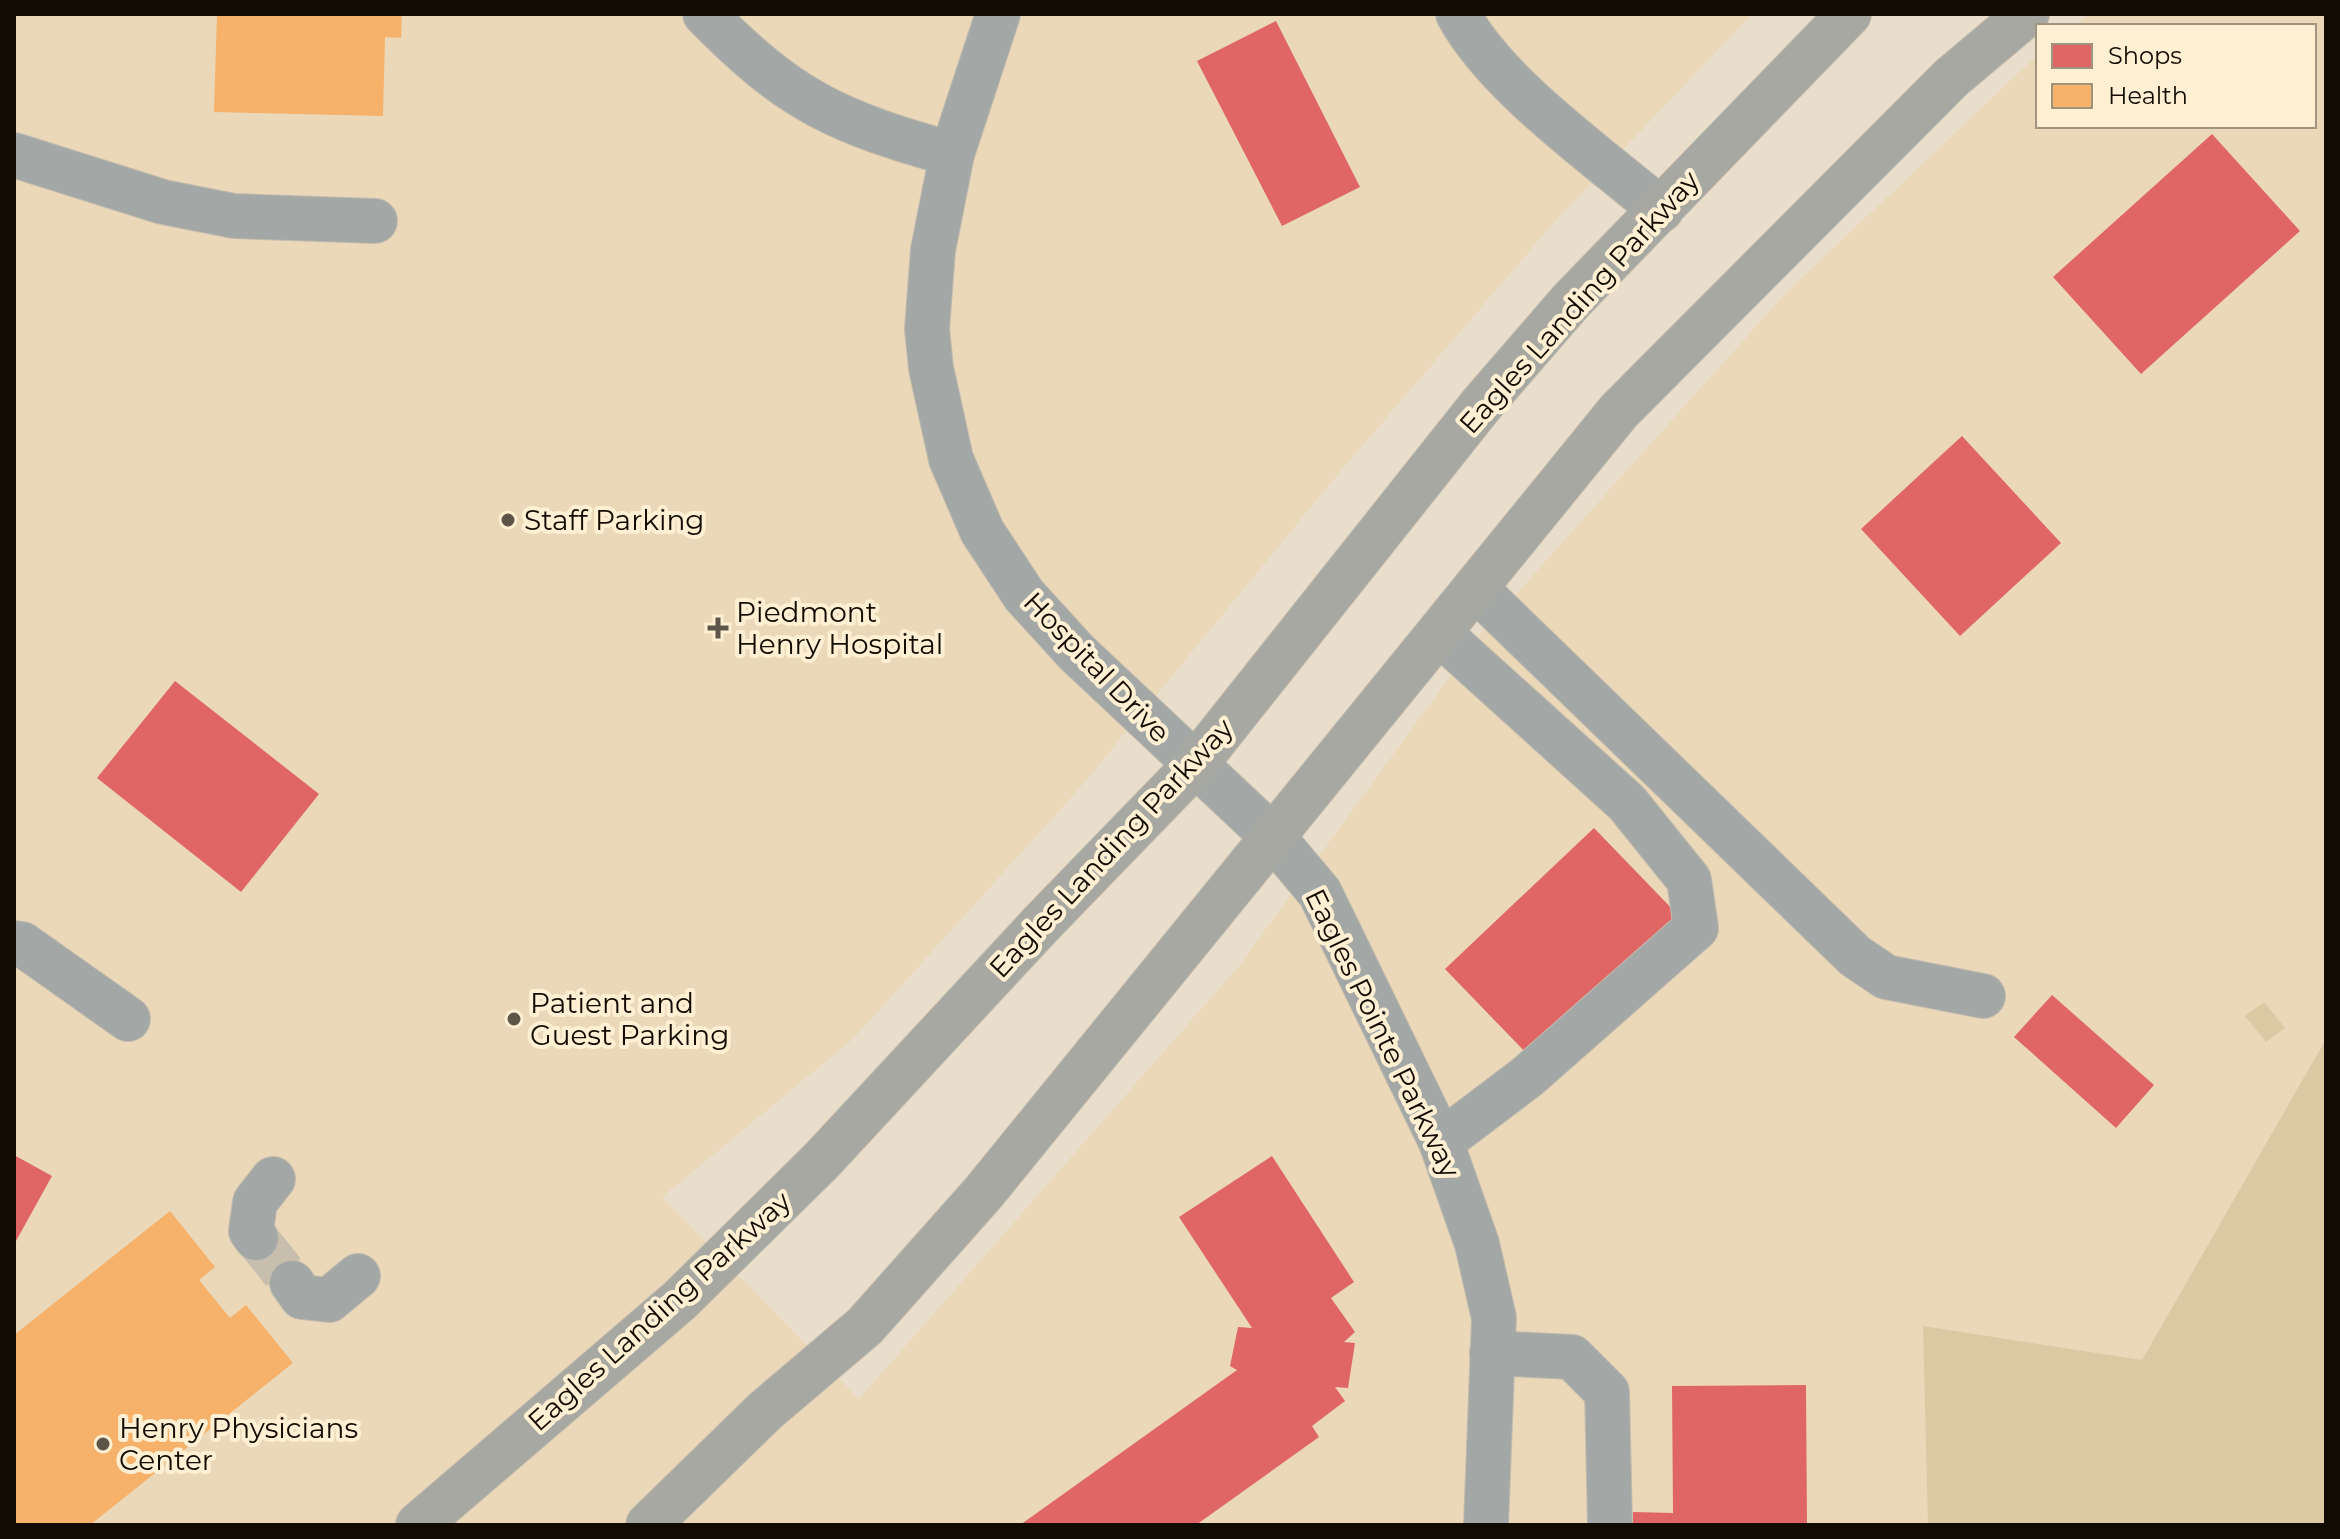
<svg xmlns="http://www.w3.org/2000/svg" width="2340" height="1539" viewBox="0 0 2340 1539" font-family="Montserrat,sans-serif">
<rect width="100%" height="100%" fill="#e8decb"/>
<polygon fill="#ead8b9" points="14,14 1752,14 1556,220 1338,474 1085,782 853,1039 662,1197 859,1399 1239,966 1484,630 1784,295 2029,63 2038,55 2038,126 2314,126 2314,26 2075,26 2090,14 2326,14 2326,1039 2142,1360 1923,1326 1928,1525 14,1525"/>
<g fill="#dcc8a2">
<polygon points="2264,1002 2285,1028 2266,1042 2245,1016"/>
<polygon points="2326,1039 2326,1525 1928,1525 1923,1326 2142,1360"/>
</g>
<g fill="#e06666">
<polygon points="1276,21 1360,187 1282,226 1197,61"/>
<polygon points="2212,134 2300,231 2141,374 2053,277"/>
<polygon points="1962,436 2061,543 1960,636 1861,529"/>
<polygon points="175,681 319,794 241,892 97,778"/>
<polygon points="1594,828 1679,916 1530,1057 1445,969"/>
<polygon points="2052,995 2154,1085 2116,1128 2014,1037"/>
<polygon points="14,1155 52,1176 16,1241 14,1240"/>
<polygon points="1272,1156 1354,1282 1331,1298 1355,1332 1344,1342 1355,1343 1348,1388 1335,1387 1345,1401 1312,1426 1319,1437 1196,1525 1020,1525 1237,1370 1230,1366 1238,1327 1252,1328 1179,1217"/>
<polygon points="1806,1385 1807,1525 1633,1525 1633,1512 1673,1513 1672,1386"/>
</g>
<g fill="#f6b26b">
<polygon points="217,14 402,14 401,38 385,37 383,116 214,112"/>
<polygon points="170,1211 215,1267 199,1280 230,1318 246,1305 293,1363 90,1525 14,1525 14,1335"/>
</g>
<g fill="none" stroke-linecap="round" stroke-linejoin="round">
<polyline stroke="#c8bead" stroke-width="44" stroke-dasharray="44 22" stroke-linecap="butt" points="256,1238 292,1283"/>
<g stroke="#c3bbad" stroke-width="46">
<g id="minor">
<path d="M705,14C790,101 837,122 952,154"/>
<polyline points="998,14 952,154 933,250 927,329 931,368 951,459 982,531 1024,595 1076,652 1273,837 1320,893 1441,1142 1477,1244 1494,1318 1486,1525"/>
<path d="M1458,14C1497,86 1598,156 1661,210"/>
<polyline points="14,155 163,202 234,216 375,221"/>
<polyline points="1475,588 1855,956 1886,977 1983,996"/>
<polyline points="1439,633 1627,803 1689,880 1696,928 1527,1077 1441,1142"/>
<polyline points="14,943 22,944 128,1019"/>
<polyline points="256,1238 251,1231 255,1202 273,1179"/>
<polyline points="292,1283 302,1297 329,1300 358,1276"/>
<polyline points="1492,1353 1572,1357 1607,1392 1610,1525"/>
</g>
</g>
<g stroke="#c3bbad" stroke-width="46">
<g id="major">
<polyline points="418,1525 680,1300 822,1160 1041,924 1195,765 1481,405 1571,301 1849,14"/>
<polyline points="648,1525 765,1411 865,1326 984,1192 1619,411 1951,78 2027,14"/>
</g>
</g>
<use href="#minor" stroke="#a3a8a6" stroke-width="44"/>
<use href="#major" stroke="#a7a8a2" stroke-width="44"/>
</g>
<g fill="#5d5548" stroke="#ffefd3" stroke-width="3">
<circle cx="508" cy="520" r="8"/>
<path d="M714 616h8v8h8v8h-8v8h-8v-8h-8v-8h8z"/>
<circle cx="514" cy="1019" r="8"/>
<circle cx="103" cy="1444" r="8"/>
</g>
<g text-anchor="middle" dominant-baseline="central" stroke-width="8" stroke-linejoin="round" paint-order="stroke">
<g font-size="28" fill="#120b02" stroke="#ffefd3">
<text transform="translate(1579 302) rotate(-48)">Eagles Landing Parkway</text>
<text transform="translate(1097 667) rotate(46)">Hospital Drive</text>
<text transform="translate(1111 848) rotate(-47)">Eagles Landing Parkway</text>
<text transform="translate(1383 1033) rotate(64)">Eagles Pointe Parkway</text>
<text transform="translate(659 1311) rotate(-42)">Eagles Landing Parkway</text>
</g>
<g font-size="28" fill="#120b02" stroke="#ffefd3" text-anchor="start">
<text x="524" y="520">Staff Parking</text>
<text x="736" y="612">Piedmont<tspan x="736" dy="32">Henry Hospital</tspan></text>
<text x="530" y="1003">Patient and<tspan x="530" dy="32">Guest Parking</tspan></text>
<text x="119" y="1428">Henry Physicians<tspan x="119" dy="32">Center</tspan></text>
</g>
</g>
<rect width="2340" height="1539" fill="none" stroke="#120b02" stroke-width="32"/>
<rect x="2036" y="24" width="280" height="104" fill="#ffefd3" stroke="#a0947f" stroke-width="2"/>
<rect x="2052" y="44" width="40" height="24" fill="#e06666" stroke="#a0947f" stroke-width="2"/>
<text x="2108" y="64" font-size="24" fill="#120b02">Shops</text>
<rect x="2052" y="84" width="40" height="24" fill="#f6b26b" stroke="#a0947f" stroke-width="2"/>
<text x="2108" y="104" font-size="24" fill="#120b02">Health</text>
</svg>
